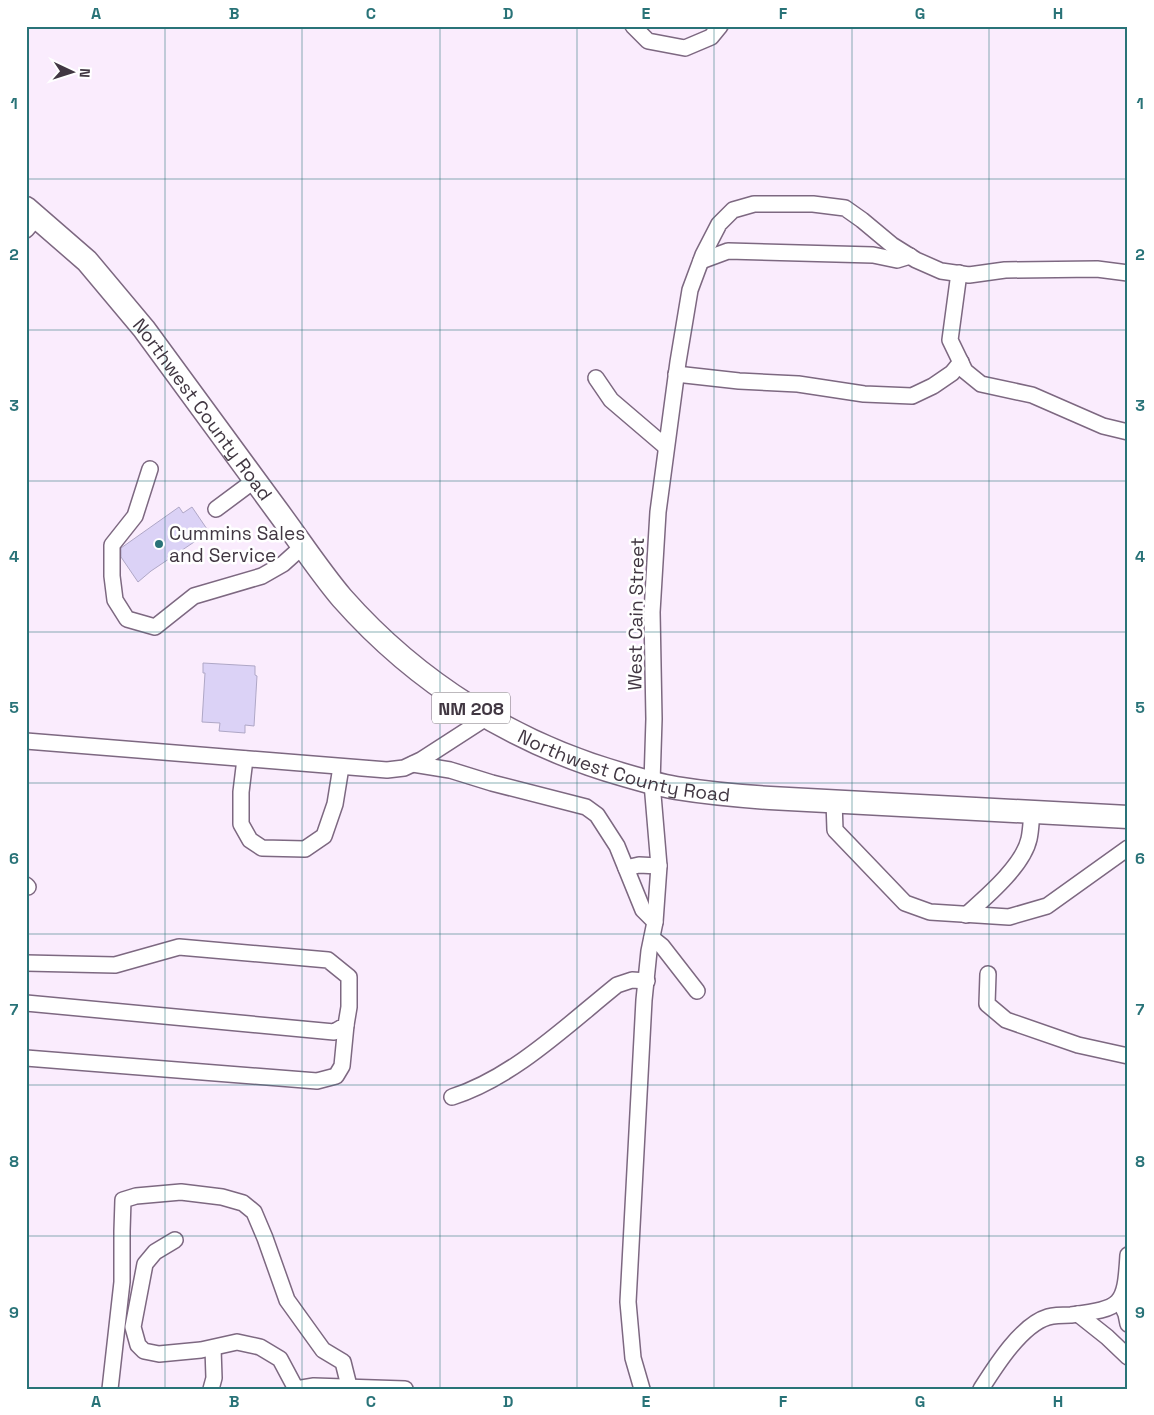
<svg xmlns="http://www.w3.org/2000/svg" width="1154" height="1415" viewBox="0 0 1154 1415" font-family="'Space Grotesk',sans-serif">
<rect width="100%" height="100%" fill="#faecfd"/>
<g fill="#dbd2f6" stroke="#afa7c6">
<polygon points="179,507 183,513 192,507 209,532 151,571 138,582 121,557 121,548"/>
<polygon points="203,663 255,666 255,675 257,676 254,726 245,725 245,733 219,731 220,723 202,722 205,673 203,673"/>
</g>
<g fill="none" stroke-linecap="round" stroke-linejoin="round">
<g stroke="#7d6881" stroke-width="18">
<g id="minor">
<polyline points="633,26 648,41 685,48 711,37 720,26"/>
<polyline points="26,230 37,217"/>
<polyline points="701,261 728,251 873,255 897,260 910,256"/>
<polyline points="959,273 950,340 965,371 981,384 1032,395 1103,426 1128,432"/>
<polyline points="676,374 739,381 798,384 864,394 912,396 933,386 952,373 961,362"/>
<polyline points="596,378 611,400 666,447"/>
<polyline points="150,469 135,516 112,545 112,576 115,600 127,619 155,627 194,596 262,576 283,564 303,546"/>
<polyline points="216,509 255,480"/>
<polyline points="26,741 387,770 404,768 421,760 486,718"/>
<polyline points="245,759 241,792 241,824 250,840 262,848 305,849 324,836 335,804 341,767"/>
<polyline points="413,764 450,770 492,783 586,807 597,815 617,846 643,910 655,922"/>
<polyline points="834,801 835,830 905,903 930,912 1009,917 1047,906 1128,848"/>
<polyline points="626,868 639,865 659,866"/>
<polyline points="26,885 28,887"/>
<path d="M966,915C986,897 1023,866 1029,839C1031,830 1031,821 1032,812"/>
<polyline points="652,938 662,946 697,991"/>
<polyline points="26,963 115,965 179,947 328,960 349,977 349,1007 346,1025 334,1032 26,1003"/>
<polyline points="988,974 987,1004 1006,1020 1078,1045 1128,1056"/>
<polyline points="26,1058 317,1081 336,1076 342,1066 346,1025"/>
<path d="M452,1097C514,1077 566,1026 617,985L632,980L647,981"/>
<polyline points="175,1240 155,1252 145,1264 133,1327 138,1345 144,1351 159,1354 201,1350 237,1342 260,1347 280,1359 296,1389"/>
<polyline points="1120,1301 1126,1314 1128,1324"/>
<polyline points="1078,1314 1107,1337 1128,1357"/>
<polyline points="110,1389 122,1282 122,1231 123,1200 136,1196 181,1192 222,1197 243,1203 254,1212 265,1238 287,1300 323,1350 343,1362 349,1386"/>
<polyline points="211,1389 214,1378 213,1348"/>
<polyline points="296,1389 314,1386 405,1389"/>
<polyline points="642,1389 633,1358 628,1302 644,1000 649,951 655,922 659,866 652,783 654,719 652,612 658,512 678,362 690,290 703,255 719,224 733,210 754,204 813,204 845,208 862,220 892,245 916,260 941,271 969,275 1005,270 1097,269 1128,273"/>
<path d="M981,1389C995,1367 1021,1325 1048,1317C1055,1315 1063,1315 1071,1315C1122,1308 1125,1307 1128,1255"/>
</g>
</g>
<g stroke="#7d6881" stroke-width="25">
<g id="highway">
<path id="s1" d="M26,208L87,261L144,329C188,389 232,449 276,509C297,537 319,571 342,598C418,684 515,744 624,775C641,780 659,785 676,788C707,793 739,796 770,798L1128,817"/>
</g>
</g>
<use href="#minor" stroke="#fff" stroke-width="15"/>
<use href="#highway" stroke="#fff" stroke-width="22"/>
</g>
<path fill="none" stroke="#297378" stroke-width="1" stroke-opacity="0.55" d="M165,26V1389M302,26V1389M440,26V1389M577,26V1389M714,26V1389M852,26V1389M989,26V1389M26,179H1128M26,330H1128M26,481H1128M26,632H1128M26,783H1128M26,934H1128M26,1085H1128M26,1236H1128"/>
<circle fill="#297378" stroke="#fff" stroke-width="2" cx="159" cy="544" r="5"/>
<g text-anchor="middle" dominant-baseline="central" stroke-width="5" stroke-linejoin="round" paint-order="stroke">
<rect fill="#fff" stroke="#7a737b" stroke-width="1" x="432" y="692.5" width="78" height="31" rx="4"/>
<g font-size="18" font-weight="bold" fill="#413742">
<text x="471" y="708">NM 208</text>
</g>
<g font-size="19" fill="#413742" stroke="#fff">
<text stroke="none"><textPath href="#s1" startOffset="269">Northwest County Road</textPath></text>
<text transform="translate(636 614) rotate(-89)">West Cain Street</text>
<text stroke="none"><textPath href="#s1" startOffset="839">Northwest County Road</textPath></text>
</g>
<g font-size="19" fill="#413742" stroke="#fff" text-anchor="start">
<text x="169" y="533">Cummins Sales<tspan x="169" dy="22">and Service</tspan></text>
</g>
</g>
<rect width="1154" height="1415" fill="none" stroke="#ffffff" stroke-width="55"/>
<g transform="translate(72 72) rotate(94)" stroke="#ffffff" stroke-width="4" paint-order="stroke">
<path d="M0-4L9 19L0 12L-9 19Z" fill="#413742"/>
<text y="-8" font-size="14" font-weight="bold" text-anchor="middle" fill="#413742">N</text>
</g>
<rect x="28" y="28" width="1098" height="1360" fill="none" stroke="#297378" stroke-width="2"/>
<g font-size="16" text-anchor="middle" font-weight="bold" fill="#297378">
<text x="96" y="19">A</text>
<text x="234" y="19">B</text>
<text x="371" y="19">C</text>
<text x="508" y="19">D</text>
<text x="646" y="19">E</text>
<text x="783" y="19">F</text>
<text x="920" y="19">G</text>
<text x="1058" y="19">H</text>
<text x="14" y="109">1</text>
<text x="1140" y="109">1</text>
<text x="14" y="260">2</text>
<text x="1140" y="260">2</text>
<text x="14" y="411">3</text>
<text x="1140" y="411">3</text>
<text x="14" y="562">4</text>
<text x="1140" y="562">4</text>
<text x="14" y="713">5</text>
<text x="1140" y="713">5</text>
<text x="14" y="864">6</text>
<text x="1140" y="864">6</text>
<text x="14" y="1015">7</text>
<text x="1140" y="1015">7</text>
<text x="14" y="1167">8</text>
<text x="1140" y="1167">8</text>
<text x="14" y="1318">9</text>
<text x="1140" y="1318">9</text>
<text x="96" y="1407">A</text>
<text x="234" y="1407">B</text>
<text x="371" y="1407">C</text>
<text x="508" y="1407">D</text>
<text x="646" y="1407">E</text>
<text x="783" y="1407">F</text>
<text x="920" y="1407">G</text>
<text x="1058" y="1407">H</text>
</g>
</svg>
